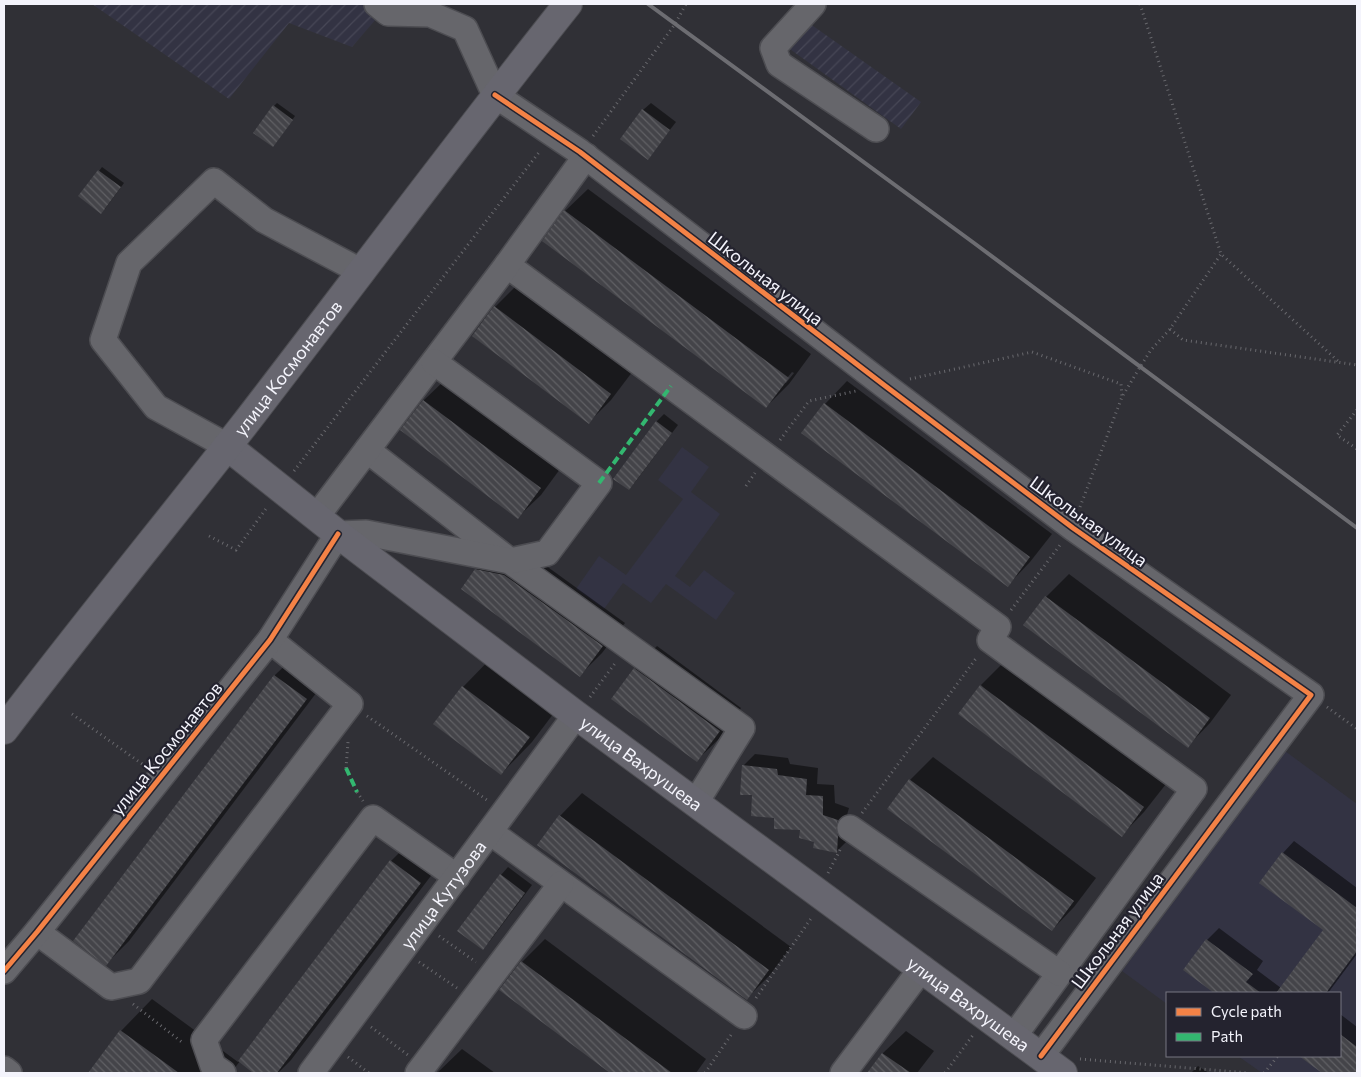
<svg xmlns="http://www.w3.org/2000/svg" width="1361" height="1077" viewBox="0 0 1361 1077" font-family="Commissioner,sans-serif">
<defs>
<pattern id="industrial-furrows" width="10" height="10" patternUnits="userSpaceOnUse" patternTransform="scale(1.25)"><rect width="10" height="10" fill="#333343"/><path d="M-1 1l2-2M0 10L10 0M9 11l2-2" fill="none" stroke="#474756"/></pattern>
<pattern id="building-back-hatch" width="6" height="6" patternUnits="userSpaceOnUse" patternTransform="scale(1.25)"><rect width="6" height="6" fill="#444449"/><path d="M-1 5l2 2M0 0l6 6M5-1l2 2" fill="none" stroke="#606064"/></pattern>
</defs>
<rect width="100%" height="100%" fill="#303036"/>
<g fill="#333343">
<polygon points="682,447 709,467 691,492 720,514 675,576 690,587 704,570 735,593 716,620 666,584 651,603 623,583 604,609 576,589 599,556 626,575 683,499 658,480"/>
<polygon points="1285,751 1357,804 1357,1073 1262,1073 1238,1056 1340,1056 1340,993 1167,993 1167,1004 1122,971"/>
</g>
<g fill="url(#industrial-furrows)">
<polygon points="92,4 389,4 352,47 289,23 229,99"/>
<polygon points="806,21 921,102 901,129 787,47"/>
</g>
<g fill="#0007" fill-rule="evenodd">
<polygon points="277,103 295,116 276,142 274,106"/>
<polygon points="651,103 676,122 648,158 643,110"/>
<polygon points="102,167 124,183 105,209 80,196"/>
<path d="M588,189L811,354L789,384L766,407L565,211ZM792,372L794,373L786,383H783Z"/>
<polygon points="518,284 633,371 611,400 589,422 473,335 495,307"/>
<polygon points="447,378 563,465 541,495 518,517 402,430 424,400"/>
<polygon points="847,381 1052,534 1030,562 1008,585 825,404"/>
<polygon points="664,414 678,425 636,481 629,489 656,422"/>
<polygon points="499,547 527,552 625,623 602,653 580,675 476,570"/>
<polygon points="1069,574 1231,695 1210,723 1188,746 1025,625 1046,597"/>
<polygon points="657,646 741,708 720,738 697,760 635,669"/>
<polygon points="298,653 329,676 129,941 106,964 75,941 275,675"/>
<polygon points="494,655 560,705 532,742 501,774 463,687"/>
<polygon points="1003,663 1166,784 1144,812 1122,835 981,685"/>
<polygon points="755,754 788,758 790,764 818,768 817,784 834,785 835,803 849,808 847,815 849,824 848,840 837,851 815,841 802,829 776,817 753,794 744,765"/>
<polygon points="933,757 1096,878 1074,907 1052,930 888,809 910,780"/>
<polygon points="582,793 791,947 769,976 747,998 560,816"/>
<polygon points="414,838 443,860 291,1060 278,1073 255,1073 240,1061 231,1073 89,1073 121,1031 152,999 238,1062 391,861"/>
<polygon points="1294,841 1357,888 1357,954 1328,993 1216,993 1185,970 1207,940 1219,928 1263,961 1257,970 1281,988 1325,930 1283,853"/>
<polygon points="508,867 532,885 490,941 482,949 501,875"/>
<polygon points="545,939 706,1059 696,1073 612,1073 500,990 522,962"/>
<polygon points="1340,1014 1357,1027 1357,1073 1324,1073 1301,1056 1340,1056"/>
<polygon points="906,1031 934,1051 917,1073 869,1073 883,1053"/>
<polygon points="462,1049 495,1073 437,1073"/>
<polygon points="1198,1066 1209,1073 1191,1073"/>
</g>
<g fill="url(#building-back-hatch)">
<polygon points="273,105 293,120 273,147 253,133"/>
<polygon points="642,109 670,130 648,160 620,139"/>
<polygon points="98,170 121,187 101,214 78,196"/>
<polygon points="564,210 789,378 766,408 542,241"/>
<polygon points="494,306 611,394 589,424 472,336"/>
<polygon points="423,400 541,488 518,519 400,430"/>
<polygon points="824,403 1030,557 1008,587 801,433"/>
<polygon points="656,421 672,433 629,490 613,479"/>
<polygon points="475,569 504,575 603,646 580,677 461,589"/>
<polygon points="1045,596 1210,718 1188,748 1023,625"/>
<polygon points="634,668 720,731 697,762 611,699"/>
<polygon points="274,675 307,699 106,966 73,941"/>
<polygon points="980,685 1144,807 1122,837 958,714"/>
<polygon points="462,686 530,737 501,775 433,724"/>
<polygon points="742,765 777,769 778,775 807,779 806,795 823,796 823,815 838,820 836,827 838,836 837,853 813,848 814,842 799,838 800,830 774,829 774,818 751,816 752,795 740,795"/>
<polygon points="909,779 1074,901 1052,931 887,809"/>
<polygon points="559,815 769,970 747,1000 537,845"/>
<polygon points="1282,852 1357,908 1357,951 1326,993 1276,993 1323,930 1259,883"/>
<polygon points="390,860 421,883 277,1073 253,1073 238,1061"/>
<polygon points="500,874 525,893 483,950 457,931"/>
<polygon points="1206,939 1253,974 1246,982 1261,993 1214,993 1183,970"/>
<polygon points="521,961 672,1073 610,1073 499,990"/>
<polygon points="120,1030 179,1073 88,1073"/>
<polygon points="1340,1034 1357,1047 1357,1073 1322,1073 1299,1056 1340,1056"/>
<polygon points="882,1053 911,1073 867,1073"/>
</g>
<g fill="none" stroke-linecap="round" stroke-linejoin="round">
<g stroke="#4d4d52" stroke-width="28">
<g id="minor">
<polyline points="377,4 388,13 430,14 465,29 495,95 580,152 884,385 1073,528 1311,695 1041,1056"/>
<polyline points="813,4 773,48 779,64 876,129"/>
<polyline points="507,265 998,627 990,640 1194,789 1014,1036"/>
<polyline points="227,446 156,407 103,340 129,263 214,181 264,220 362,272"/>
<polyline points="367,450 510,561 742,728 696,802"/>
<polyline points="317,516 507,265 586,156"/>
<polyline points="850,828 1059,973"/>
<polyline points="490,832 744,1016"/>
<polyline points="37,932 111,987 139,981 350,704 270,640"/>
<polyline points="4,971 37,932 270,640 338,534 366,533 510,561 547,553 599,483 434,362"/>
<polyline points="4,1069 9,1073"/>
<polyline points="223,1073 213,1066 204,1040 373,818 457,877"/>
<path id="s1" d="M311,1073L576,715"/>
<polyline points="418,1073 561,884"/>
<polyline points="843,1073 922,968"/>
</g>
</g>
<g stroke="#4d4d52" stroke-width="30">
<g id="major">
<path id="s2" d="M227,446L338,534L576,715L1063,1073"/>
<path id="s3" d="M4,730C82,627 164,527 244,425C352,285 458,142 568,4"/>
</g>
</g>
<g stroke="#69696e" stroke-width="3" stroke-dasharray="1 4" stroke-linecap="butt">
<polyline points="1140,4 1221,254 1339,362"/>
<polyline points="593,136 675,24 686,4"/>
<polyline points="1170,329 1183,340 1357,365"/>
<polyline points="910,379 1032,352 1121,384 1122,397"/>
<polyline points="1357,410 1337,435 1357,449"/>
<polyline points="780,440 809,401 856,391"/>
<polyline points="294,471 540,151"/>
<polyline points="746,486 755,473"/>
<polyline points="1080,507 1122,397 1140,367 1151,350 1170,329 1221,254"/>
<polyline points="209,536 236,550 268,506"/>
<polyline points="1011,610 1060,545"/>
<polyline points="590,697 616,662"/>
<polyline points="1327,707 1357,729"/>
<polyline points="72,714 145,766"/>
<polyline points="367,716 487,800"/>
<polyline points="346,768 348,742"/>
<polyline points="357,792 363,801"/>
<polyline points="862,813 977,657"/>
<polyline points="828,873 841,848"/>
<polyline points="439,936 476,962"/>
<polyline points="419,962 457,988"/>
<polyline points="756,998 812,917"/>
<polyline points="133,1004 183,1043"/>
<polyline points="371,1027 408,1055"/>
<polyline points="348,1057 369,1073"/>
<polyline points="1080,1059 1249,1073"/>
<polyline points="705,1073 733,1032"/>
<polyline points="945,1073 973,1035"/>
<polyline points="1264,1073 1278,1056"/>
</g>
<use href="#minor" stroke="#66666b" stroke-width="25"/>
<use href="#major" stroke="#67666f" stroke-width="28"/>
<polyline stroke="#6d6d72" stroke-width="4" points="648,4 974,243 1357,528"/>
<g stroke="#33b770" stroke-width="4" stroke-dasharray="8 4" stroke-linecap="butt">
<polyline points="599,483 671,386"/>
<polyline points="346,768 357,792"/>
</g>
<g stroke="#24232f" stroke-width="8">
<g id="cycleway">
<polyline points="495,95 580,152 884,385 1073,528 1311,695 1041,1056"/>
<polyline points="4,971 37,932 270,640 338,534"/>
</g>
</g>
<use href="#cycleway" stroke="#f48246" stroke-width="5"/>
</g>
<g text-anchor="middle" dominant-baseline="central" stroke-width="4.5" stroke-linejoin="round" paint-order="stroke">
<g font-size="18" fill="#f4f4fc" stroke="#24232f">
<text transform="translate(766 278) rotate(38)">Школьная улица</text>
<text stroke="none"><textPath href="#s3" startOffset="460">улица Космонавтов</textPath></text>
<text transform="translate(1089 521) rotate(36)">Школьная улица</text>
<text transform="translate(166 748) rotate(-51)">улица Космонавтов</text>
<text stroke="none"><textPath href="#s2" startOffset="522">улица Вахрушева</textPath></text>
<text stroke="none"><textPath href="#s1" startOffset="222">улица Кутузова</textPath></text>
<text transform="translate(1117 930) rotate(-53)">Школьная улица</text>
<text stroke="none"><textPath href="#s2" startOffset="928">улица Вахрушева</textPath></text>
</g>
</g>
<rect width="1361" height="1077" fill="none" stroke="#f4f4fc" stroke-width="10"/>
<rect x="1166" y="992" width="175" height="65" fill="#24232f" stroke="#777781"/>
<rect x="1176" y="1008" width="25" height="8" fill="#f48246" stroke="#777781"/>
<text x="1211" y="1017" font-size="15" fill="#f4f4fc">Cycle path</text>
<rect x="1176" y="1033" width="25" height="8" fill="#33b770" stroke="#777781"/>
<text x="1211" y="1042" font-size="15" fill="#f4f4fc">Path</text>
</svg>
